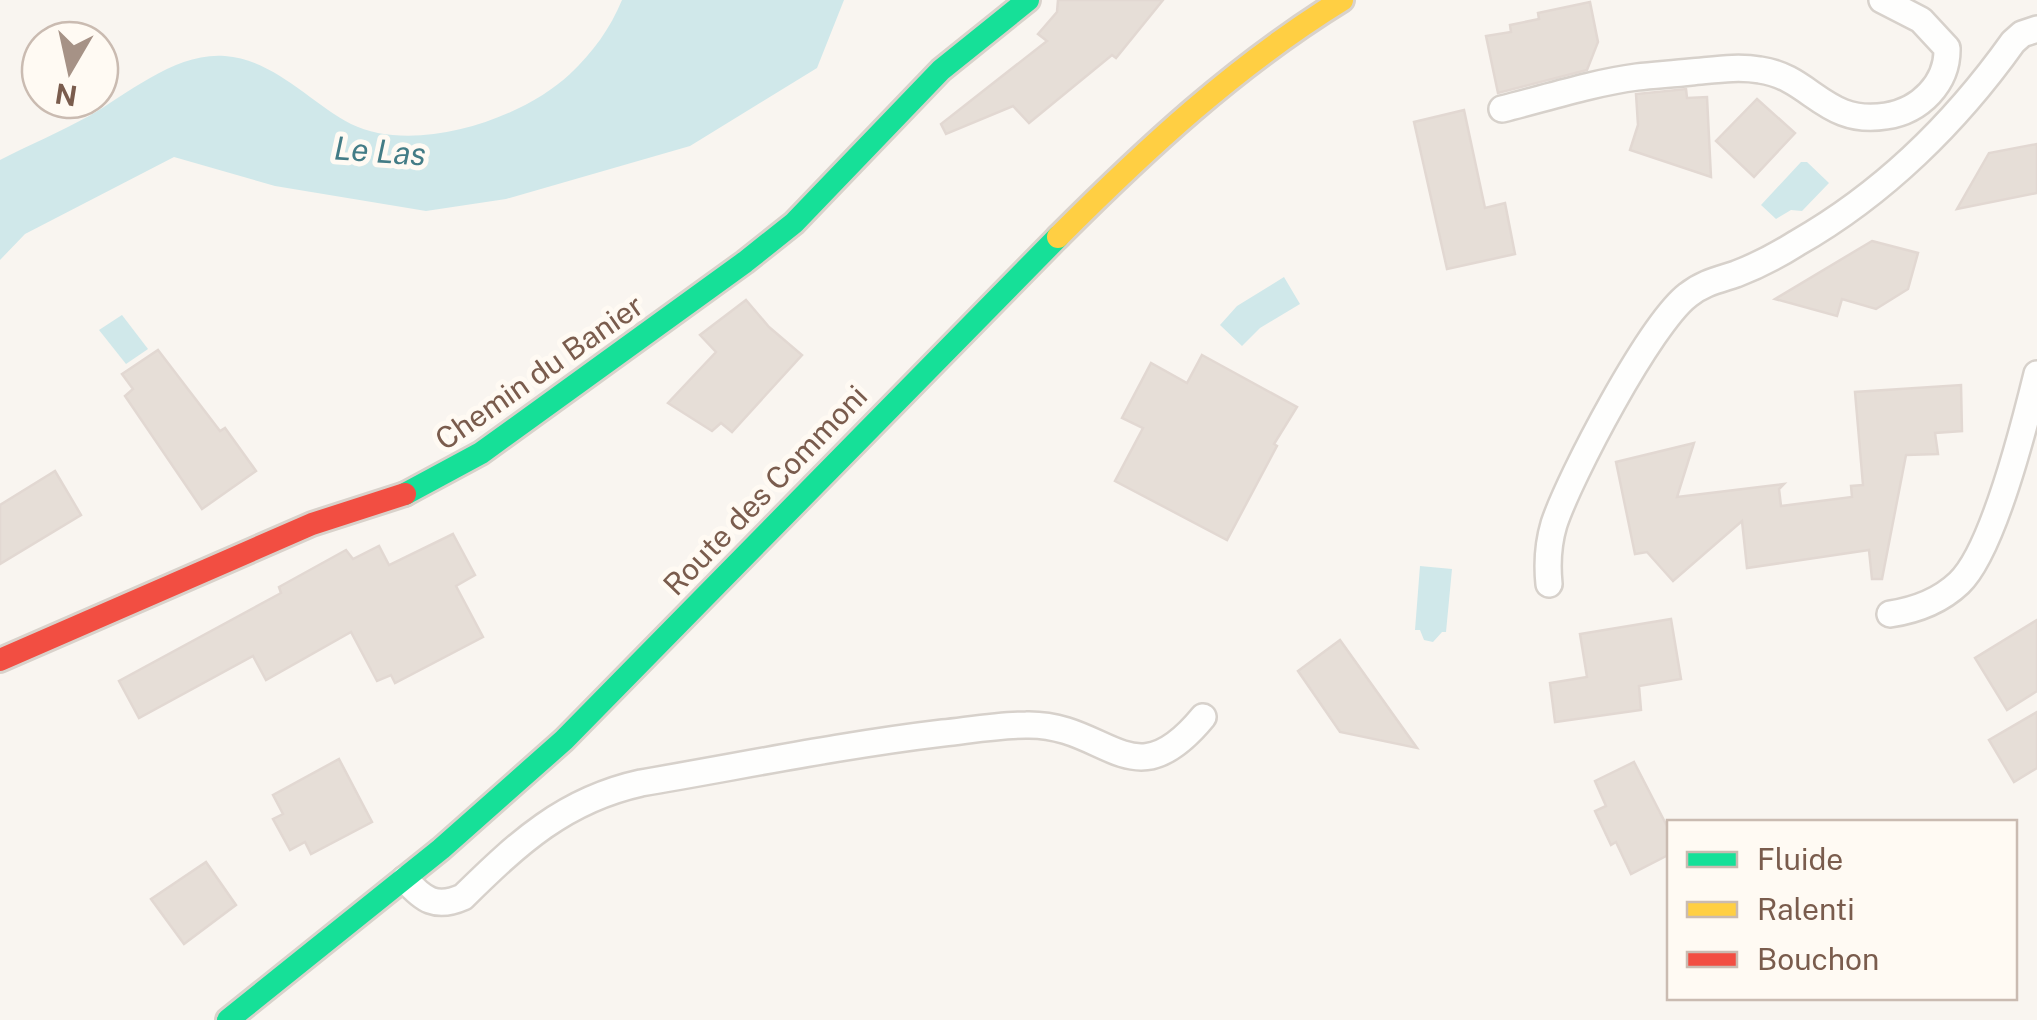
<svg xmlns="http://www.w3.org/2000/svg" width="2037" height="1020" viewBox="0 0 2037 1020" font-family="'Public Sans',sans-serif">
<rect width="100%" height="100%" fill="#f9f5f0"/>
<g fill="#d0e8ea">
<path d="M622,0H844L817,68L690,146L506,199L426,211L275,186L174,157L25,234L0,260V160C29,145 60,132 89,116C129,93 176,52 225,56C273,59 311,103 351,124C414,155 521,120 570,74C593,52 610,29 622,0Z"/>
<polygon points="1801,162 1807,162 1829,183 1802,211 1791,210 1776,219 1761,205"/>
<polygon points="1284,277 1300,304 1260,328 1242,346 1220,325 1237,306"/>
<polygon points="122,315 148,349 126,364 99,330"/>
<polygon points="1420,566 1452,569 1446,632 1442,632 1433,642 1424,640 1420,630 1415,630"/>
</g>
<g fill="#e6ded7" stroke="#e2d8d2" stroke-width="2.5">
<polygon points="1058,0 1163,0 1116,58 1112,55 1029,123 1013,106 946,134 941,124 1047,41 1038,34 1057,12"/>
<polygon points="1590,2 1598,42 1587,70 1498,93 1486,36 1511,32 1510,25 1539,19 1538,13"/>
<polygon points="1686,89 1687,98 1707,97 1711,177 1630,150 1638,125 1636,94"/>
<polygon points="1757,99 1795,133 1754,177 1716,141"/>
<polygon points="1464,110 1485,208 1505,203 1515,254 1447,269 1414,122"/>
<polygon points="2037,144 2037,193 1957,209 1989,153"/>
<polygon points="1872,241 1918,253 1908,289 1876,309 1842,299 1837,316 1775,299"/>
<polygon points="746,300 769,327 802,355 732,432 721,423 712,431 668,403 716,352 700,335"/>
<polygon points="158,350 220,431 225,428 256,471 202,509 125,396 133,389 122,374"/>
<polygon points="1202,355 1297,407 1274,444 1277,446 1227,540 1115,481 1143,428 1122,418 1151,363 1187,383"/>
<polygon points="1961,385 1962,431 1935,433 1938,454 1906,455 1882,579 1872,579 1869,550 1747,568 1742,521 1673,581 1647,552 1635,554 1616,462 1694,443 1677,497 1784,484 1779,489 1781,506 1852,497 1851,486 1863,485 1855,392"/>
<polygon points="55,471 81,515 0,564 0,505"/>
<polygon points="453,534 475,575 456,586 483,637 395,683 391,675 377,681 351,632 266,680 253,656 139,718 119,681 281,593 279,587 346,550 353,559 379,546 389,565"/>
<polygon points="1671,619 1681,679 1639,686 1641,710 1555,722 1550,683 1587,677 1580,634"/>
<polygon points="2037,620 2037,691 2007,710 1975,658"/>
<polygon points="1340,640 1417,748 1340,732 1298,671"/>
<polygon points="2037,712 2037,768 2014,782 1989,740"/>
<polygon points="339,759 372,822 311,854 305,842 290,850 273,819 283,814 273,795"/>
<polygon points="1634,762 1670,832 1670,854 1631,874 1616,842 1611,845 1595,811 1606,806 1595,781"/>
<polygon points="206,862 236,905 184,944 151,899"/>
</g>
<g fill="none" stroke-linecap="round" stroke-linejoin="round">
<g stroke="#d7d1cb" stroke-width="30">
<g id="lane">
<path d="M1502,109C1546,98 1592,83 1637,77C1655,75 1673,74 1691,72C1714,70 1737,66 1760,70C1811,77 1825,126 1886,116C1920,111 1948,83 1947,48L1921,20L1882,0"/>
<path d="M1549,584C1547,564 1548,544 1554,524C1570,476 1650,324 1688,295C1703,283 1718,280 1736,274C1757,266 1778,255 1797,243C1883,194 1956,122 2013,42L2022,34L2037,29"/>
<path d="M1890,614C1916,610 1939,602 1959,583C1993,551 2025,423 2037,374"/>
<path d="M405,879C423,900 436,909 463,897C518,843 564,800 641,783C741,766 842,745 943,733C970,730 999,725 1026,725C1108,723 1132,803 1203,717"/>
</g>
</g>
<g stroke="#d9d2cb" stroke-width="28">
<g id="fast">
<polyline points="405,494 481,453 745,262 794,223 941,70 1028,0"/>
<polyline points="228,1020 441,849 564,740 1058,237"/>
</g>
</g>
<g stroke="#d9d2cb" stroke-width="28">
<path id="slow" d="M1058,237C1146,149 1235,66 1342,0"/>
</g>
<g stroke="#d9d2cb" stroke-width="28">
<polyline id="jam" points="0,660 312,524 405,494"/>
</g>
<use href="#lane" stroke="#fefefd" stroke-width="25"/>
<use href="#fast" stroke="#16e098" stroke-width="22"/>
<use href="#slow" stroke="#ffcf43" stroke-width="22"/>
<use href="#jam" stroke="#f24e42" stroke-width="22"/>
</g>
<g text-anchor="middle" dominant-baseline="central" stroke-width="10" stroke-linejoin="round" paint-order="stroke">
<g font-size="30" fill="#7a5c4d" stroke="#fffaf3">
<text transform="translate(539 372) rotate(-35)">Chemin du Banier</text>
<text transform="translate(765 490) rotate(-46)">Route des Commoni</text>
</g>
<g font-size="32" font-style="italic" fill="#437c86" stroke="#fffaf3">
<text transform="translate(380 151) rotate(4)">Le Las</text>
</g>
</g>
<rect x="1667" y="820" width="350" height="180" fill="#fffaf3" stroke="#cabbb1" stroke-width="2.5"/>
<rect x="1687" y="852" width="50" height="15" fill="#16e098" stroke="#cabbb1" stroke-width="2.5"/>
<text x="1757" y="870" font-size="30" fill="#7a5c4d">Fluide</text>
<rect x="1687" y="902" width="50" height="15" fill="#ffcf43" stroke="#cabbb1" stroke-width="2.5"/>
<text x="1757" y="920" font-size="30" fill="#7a5c4d">Ralenti</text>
<rect x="1687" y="952" width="50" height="15" fill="#f24e42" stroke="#cabbb1" stroke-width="2.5"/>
<text x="1757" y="970" font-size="30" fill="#7a5c4d">Bouchon</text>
<g transform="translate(70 70) rotate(189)"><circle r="48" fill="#fffaf3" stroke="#cabbb1" stroke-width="2.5"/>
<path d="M0-8L18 38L0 25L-18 38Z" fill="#a69286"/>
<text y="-15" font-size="28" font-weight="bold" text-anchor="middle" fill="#7a5c4d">N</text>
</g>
</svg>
